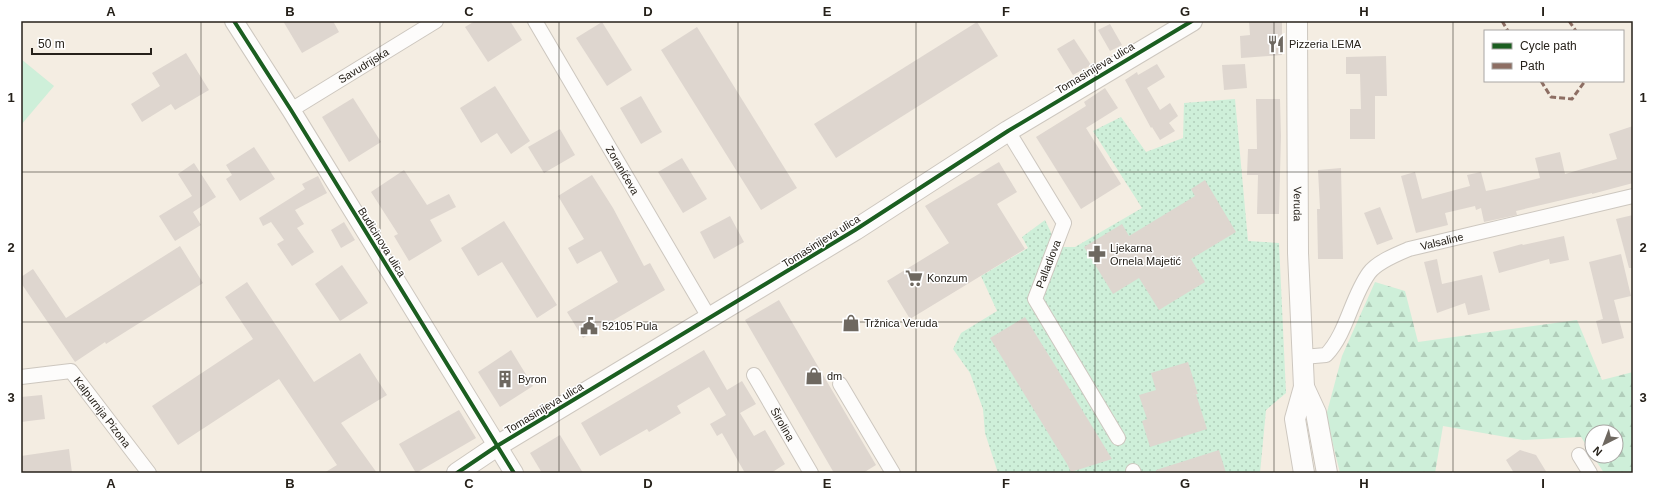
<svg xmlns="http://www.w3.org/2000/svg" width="1654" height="494" viewBox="0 0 1654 494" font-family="Arial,sans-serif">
<defs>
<pattern id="grass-dots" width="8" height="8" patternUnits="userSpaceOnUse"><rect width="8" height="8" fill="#ceefd9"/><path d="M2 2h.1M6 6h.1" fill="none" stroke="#b1cdba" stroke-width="1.8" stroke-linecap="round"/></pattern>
<pattern id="forest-firs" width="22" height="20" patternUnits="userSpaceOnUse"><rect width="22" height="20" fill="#ceefd9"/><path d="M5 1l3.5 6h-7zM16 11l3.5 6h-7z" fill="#b1cdba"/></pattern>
</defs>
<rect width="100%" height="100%" fill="#f4ede2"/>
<polygon fill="url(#grass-dots)" points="1235,99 1248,241 1279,243 1286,393 1266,410 1260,473 998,473 985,433 983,409 970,373 953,349 961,333 997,311 981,276 1028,248 1022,237 1045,220 1058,247 1075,247 1142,208 1093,131 1121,117 1146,152 1183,138 1184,103"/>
<polygon fill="url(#forest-firs)" points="1375,282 1405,291 1418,342 1577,320 1602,380 1633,372 1633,473 1604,473 1593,456 1616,456 1616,432 1592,432 1592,454 1581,437 1523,440 1443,426 1435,473 1340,473 1326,416 1342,356"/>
<polygon fill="#ceefd9" points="21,59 54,86 21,125"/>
<g fill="#ded6cf">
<polygon points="283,21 333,21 339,32 302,53"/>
<polygon points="475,21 510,21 522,40 488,62 465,27"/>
<polygon points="1249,21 1282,21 1282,55 1241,58 1240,36 1250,35"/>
<polygon points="602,22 632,70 607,86 576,38"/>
<polygon points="977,22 998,56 836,158 814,124"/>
<polygon points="1110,24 1122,45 1110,51 1098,30"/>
<polygon points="697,27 797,188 761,210 661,50"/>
<polygon points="1074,39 1091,65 1073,75 1057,49"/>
<polygon points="186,53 209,90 175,110 171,104 142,122 131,104 160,86 152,73"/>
<polygon points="1386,56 1387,96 1375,96 1375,139 1350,139 1350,109 1361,109 1360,74 1346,74 1346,57"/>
<polygon points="1157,64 1165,77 1147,88 1160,110 1170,103 1178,116 1169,123 1175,131 1160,140 1152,127 1151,128 1125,80 1137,72 1138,75"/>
<polygon points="1245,64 1247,88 1224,90 1222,65"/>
<polygon points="495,86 530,141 511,154 497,133 481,143 460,108"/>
<polygon points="1105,88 1118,108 1086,128 1121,184 1081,209 1036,137 1086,106 1084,102"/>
<polygon points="641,96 662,132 641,144 620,108"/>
<polygon points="353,98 381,142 349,162 322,117"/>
<polygon points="1256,99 1280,99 1281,136 1279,214 1257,214 1258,175 1247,175 1248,149 1257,149"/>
<polygon points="1633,126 1633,183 1592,194 1592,193 1516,211 1517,215 1484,222 1481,208 1476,210 1475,206 1445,213 1448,225 1416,233 1401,176 1415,172 1422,199 1470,186 1467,175 1481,172 1486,191 1500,188 1540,178 1535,158 1560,152 1565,174 1617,159 1609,134"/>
<polygon points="560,129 575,155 544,173 528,147"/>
<polygon points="254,147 275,179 240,201 226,179 232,175 226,165"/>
<polygon points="682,158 707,199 683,213 658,172"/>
<polygon points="999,162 1017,192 997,204 1025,249 910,319 887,281 949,243 925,206"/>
<polygon points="194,163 216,197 193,212 201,225 175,241 159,216 192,196 178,174"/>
<polygon points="1341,168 1343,259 1318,259 1317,209 1320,209 1318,170"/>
<polygon points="404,170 427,205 449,194 456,207 430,220 442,241 409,261 394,236 398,234 371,192"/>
<polygon points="592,175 613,208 644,266 650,263 665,290 583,338 567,312 618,282 601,251 577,264 568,248 584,239 558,196"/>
<polygon points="318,176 327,193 295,210 304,224 297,228 314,252 292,266 277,244 284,240 271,222 263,226 259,218 305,189 302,184"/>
<polygon points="1205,180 1236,232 1191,259 1205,282 1159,310 1139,278 1113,294 1084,247 1122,224 1129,236 1195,196 1191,189"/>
<polygon points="1380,207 1393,239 1377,245 1364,213"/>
<polygon points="1633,215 1633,268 1629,268 1616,219"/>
<polygon points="730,216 744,242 714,259 700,232"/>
<polygon points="504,221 557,305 537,318 502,262 478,276 461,248"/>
<polygon points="344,222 355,240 341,248 331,230"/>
<polygon points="1564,236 1569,260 1550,264 1549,259 1499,273 1493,252 1522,244 1523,245"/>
<polygon points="180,246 203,283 106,344 105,342 75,362 21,283 21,277 33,269 66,318"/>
<polygon points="1621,254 1631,296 1614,300 1624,338 1602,344 1596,321 1603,319 1589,262"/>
<polygon points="1437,259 1442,284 1482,275 1490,310 1468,315 1465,303 1437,313 1424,262"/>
<polygon points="342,265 368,303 340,321 315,284"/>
<polygon points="247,282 314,382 360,353 387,395 341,423 377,473 324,473 337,465 279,379 178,445 152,406 253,339 225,297"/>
<polygon points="779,300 876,465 863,473 834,473 745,320"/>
<polygon points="1025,317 1056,367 1112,459 1071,472 1067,464 990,338"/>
<polygon points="511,350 533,386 500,407 478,372"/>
<polygon points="704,350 727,390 742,381 756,404 740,413 754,436 765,430 785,464 771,473 745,473 722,433 717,436 710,424 726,415 709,387 677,406 681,413 649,432 647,429 600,456 581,423"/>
<polygon points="1188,362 1198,394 1196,394 1207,429 1150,447 1142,421 1147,419 1139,395 1156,390 1151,373"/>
<polygon points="42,395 45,419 21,422 21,397"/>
<polygon points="459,410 476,438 416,473 399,444"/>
<polygon points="560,435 577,463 583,473 542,473 530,453"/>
<polygon points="69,449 72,473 21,473 21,456"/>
<polygon points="1219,450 1226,473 1156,473 1156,470"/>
<polygon points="1520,450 1536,455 1547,473 1514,473 1506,460"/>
</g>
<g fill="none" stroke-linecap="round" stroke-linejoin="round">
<g stroke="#cdc7bf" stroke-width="16">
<g id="minor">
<path id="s1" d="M535,21L710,319"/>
<path id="s2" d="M291,110L436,21"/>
<polyline points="1008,131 1064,223 1035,299 1118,438"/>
<path id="s3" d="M1303,357L1326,355C1347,333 1351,298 1369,273C1377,262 1397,254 1409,249L1633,196"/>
<path id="s4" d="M754,375L811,473"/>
<path id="s5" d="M21,377L71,371L149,473"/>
<polyline points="840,384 893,473"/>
<polyline points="1579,455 1590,473"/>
<polyline points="1133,471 1134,473"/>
</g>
</g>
<g stroke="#cdc7bf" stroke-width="20">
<polyline id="tertiary" points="234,21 291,110 514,473"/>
</g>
<g stroke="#cdc7bf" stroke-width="22">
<g id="secondary">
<path id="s6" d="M1297,21L1298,253L1304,387L1295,419L1304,473"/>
<polyline points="1304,387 1316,413 1327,473"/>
<polyline points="457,473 497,446 855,230 1008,131 1192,21"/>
</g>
</g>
<use href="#minor" stroke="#fdfcfb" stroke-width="14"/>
<use href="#tertiary" stroke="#fdfcfb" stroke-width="18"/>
<use href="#secondary" stroke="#fdfcfb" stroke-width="20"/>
<g stroke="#8d6e63" stroke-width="3" stroke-dasharray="6 3" stroke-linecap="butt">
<polyline points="1502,21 1508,31"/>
<polyline points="1569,21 1576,31"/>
<polyline points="1541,81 1551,97 1572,99 1585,81"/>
</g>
<g stroke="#fff" stroke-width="6">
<g id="cycleway">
<polyline points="234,21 291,110 514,473"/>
<polyline points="457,473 497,446 855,230 1008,131 1192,21"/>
</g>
</g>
<use href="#cycleway" stroke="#1b5e20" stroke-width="4"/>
</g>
<path fill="none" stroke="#26211a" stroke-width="1" stroke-opacity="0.55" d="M201,21V473M380,21V473M559,21V473M738,21V473M916,21V473M1095,21V473M1274,21V473M1453,21V473M21,172H1633M21,322H1633"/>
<defs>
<g id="restaurant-bare" transform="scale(1.38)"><path d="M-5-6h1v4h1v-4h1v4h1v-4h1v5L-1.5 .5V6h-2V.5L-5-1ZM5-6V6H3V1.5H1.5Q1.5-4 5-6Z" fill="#6e6860" stroke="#fff" stroke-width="2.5" paint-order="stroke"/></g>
<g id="pharmacy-bare" transform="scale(1.38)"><path d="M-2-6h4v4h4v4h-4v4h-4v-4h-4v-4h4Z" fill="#6e6860" stroke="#fff" stroke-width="2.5" paint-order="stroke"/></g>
<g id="supermarket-bare" transform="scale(1.38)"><path d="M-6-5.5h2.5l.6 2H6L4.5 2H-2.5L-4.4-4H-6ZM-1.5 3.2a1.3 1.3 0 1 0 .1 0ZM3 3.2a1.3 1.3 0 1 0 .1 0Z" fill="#6e6860" stroke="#fff" stroke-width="2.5" paint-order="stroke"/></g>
<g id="shop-bare" transform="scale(1.38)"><path d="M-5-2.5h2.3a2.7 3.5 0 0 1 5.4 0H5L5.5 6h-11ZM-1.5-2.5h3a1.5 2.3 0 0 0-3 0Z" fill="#6e6860" stroke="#fff" stroke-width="2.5" paint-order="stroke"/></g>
<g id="civic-bare" transform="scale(1.38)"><path d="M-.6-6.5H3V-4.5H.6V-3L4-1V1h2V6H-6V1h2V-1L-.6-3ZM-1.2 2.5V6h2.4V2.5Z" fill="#6e6860" stroke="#fff" stroke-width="2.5" paint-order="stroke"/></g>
<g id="building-bare" transform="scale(1.38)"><path d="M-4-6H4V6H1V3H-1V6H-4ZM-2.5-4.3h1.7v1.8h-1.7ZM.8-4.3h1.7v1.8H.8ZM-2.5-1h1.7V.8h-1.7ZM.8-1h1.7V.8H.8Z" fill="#6e6860" stroke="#fff" stroke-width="2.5" paint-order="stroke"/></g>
</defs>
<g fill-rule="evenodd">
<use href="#restaurant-bare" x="1276" y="44"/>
<use href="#pharmacy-bare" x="1097" y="254"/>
<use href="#supermarket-bare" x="914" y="278"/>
<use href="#shop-bare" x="851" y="323"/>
<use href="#civic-bare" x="589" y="326"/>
<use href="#shop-bare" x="814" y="376"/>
<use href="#building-bare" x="505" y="379"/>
</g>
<g text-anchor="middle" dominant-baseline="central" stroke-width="3" stroke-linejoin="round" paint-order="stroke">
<g font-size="11" fill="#26211a" stroke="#fff" text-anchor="start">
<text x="1289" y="44">Pizzeria LEMA</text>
<text x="1110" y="248">Ljekarna<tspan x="1110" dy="13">Ornela Majetić</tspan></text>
<text x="927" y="278">Konzum</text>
<text x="864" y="323">Tržnica Veruda</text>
<text x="602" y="326">52105 Pula</text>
<text x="827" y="376">dm</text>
<text x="518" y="379">Byron</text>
</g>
<g font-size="11" fill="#26211a" stroke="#fff">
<text stroke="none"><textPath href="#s2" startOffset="85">Savudrijska</textPath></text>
<text transform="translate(1095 68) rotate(-31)">Tomasinijeva ulica</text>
<text stroke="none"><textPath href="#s1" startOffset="173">Zoranićeva</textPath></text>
<text stroke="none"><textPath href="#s6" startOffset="183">Veruda</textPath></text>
<text transform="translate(821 241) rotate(-32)">Tomasinijeva ulica</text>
<text stroke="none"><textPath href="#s3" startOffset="197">Valsaline</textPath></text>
<text transform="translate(382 242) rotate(58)">Budicinova ulica</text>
<text transform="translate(1048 264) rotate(-69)">Palladiova</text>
<text transform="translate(544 408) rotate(-31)">Tomasinijeva ulica</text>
<text stroke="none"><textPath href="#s5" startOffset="102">Kalpurnija Pizona</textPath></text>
<text stroke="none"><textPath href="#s4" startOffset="57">Širolina</textPath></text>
</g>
</g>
<rect width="1654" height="494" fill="none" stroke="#ffffff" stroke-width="44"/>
<rect x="1484" y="30" width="140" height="52" fill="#ffffff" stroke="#a8a6a3"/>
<rect x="1492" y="43" width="20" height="6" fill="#1b5e20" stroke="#a8a6a3"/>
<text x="1520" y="50" font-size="12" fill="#26211a">Cycle path</text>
<rect x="1492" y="63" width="20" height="6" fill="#8d6e63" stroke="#a8a6a3"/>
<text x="1520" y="70" font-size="12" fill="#26211a">Path</text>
<g transform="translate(1604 444) rotate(222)"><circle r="19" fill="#ffffff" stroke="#a8a6a3"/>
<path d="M0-3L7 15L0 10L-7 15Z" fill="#6e6860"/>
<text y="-6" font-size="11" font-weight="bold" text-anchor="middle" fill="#26211a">N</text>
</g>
<path d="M32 48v6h119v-6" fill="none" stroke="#26211a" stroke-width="2"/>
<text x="38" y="48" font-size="12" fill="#26211a" stroke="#ffffff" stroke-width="3" paint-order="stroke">50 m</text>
<rect x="22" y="22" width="1610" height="450" fill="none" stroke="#26211a" stroke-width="1.5"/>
<g font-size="13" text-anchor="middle" font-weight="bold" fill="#26211a">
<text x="111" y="16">A</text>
<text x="290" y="16">B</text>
<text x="469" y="16">C</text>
<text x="648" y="16">D</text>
<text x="827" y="16">E</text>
<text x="1006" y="16">F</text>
<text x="1185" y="16">G</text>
<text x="1364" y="16">H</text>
<text x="1543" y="16">I</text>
<text x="11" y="102">1</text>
<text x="1643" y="102">1</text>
<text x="11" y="252">2</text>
<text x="1643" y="252">2</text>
<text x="11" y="402">3</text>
<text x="1643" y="402">3</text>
<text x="111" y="488">A</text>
<text x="290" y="488">B</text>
<text x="469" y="488">C</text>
<text x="648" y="488">D</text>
<text x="827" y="488">E</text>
<text x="1006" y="488">F</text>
<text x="1185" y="488">G</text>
<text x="1364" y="488">H</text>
<text x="1543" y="488">I</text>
</g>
</svg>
